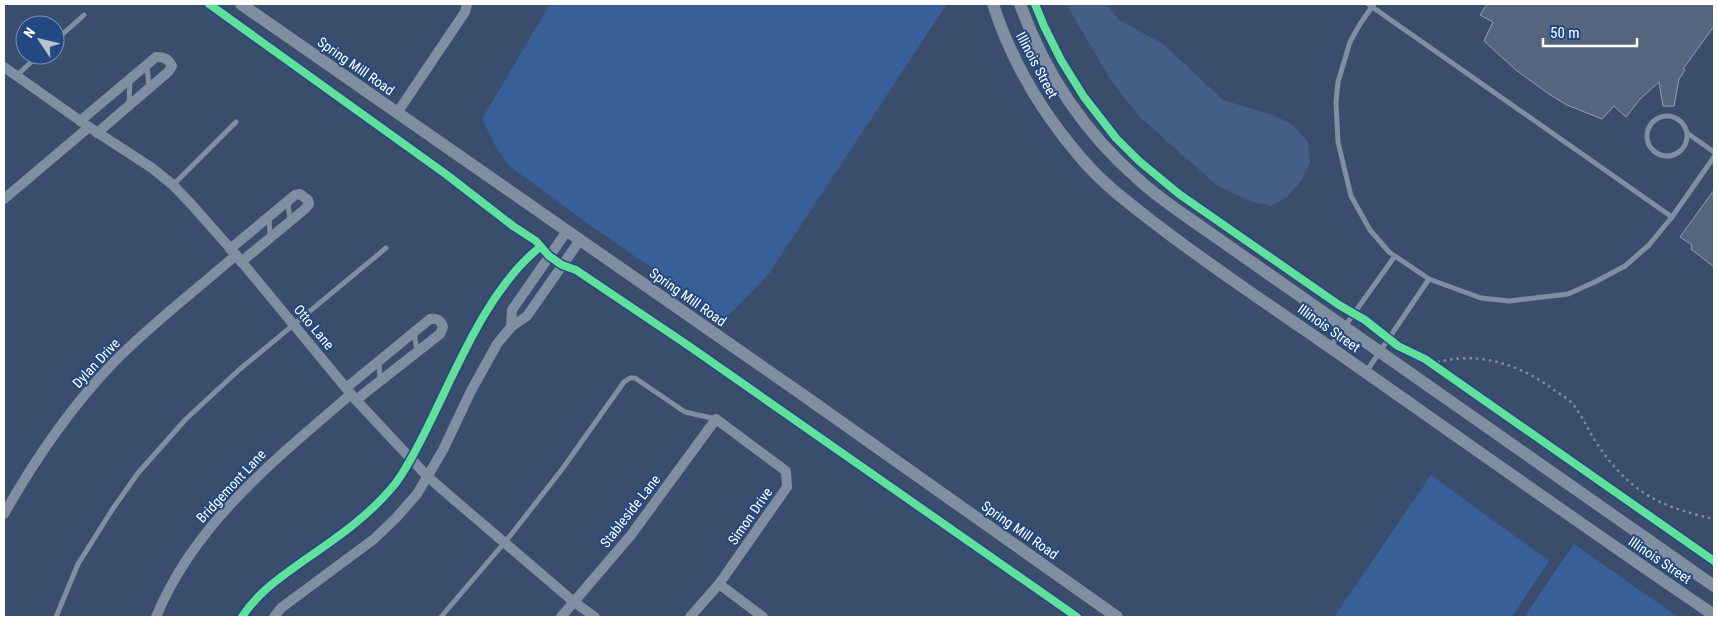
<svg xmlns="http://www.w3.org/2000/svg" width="1718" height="621" viewBox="0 0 1718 621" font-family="'Roboto Condensed',sans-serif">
<rect width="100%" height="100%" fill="#3a4d6c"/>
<g fill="#395f99">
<polygon points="550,4 947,4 768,275 725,319 577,216 508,165 496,147 482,119"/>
<polygon points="1431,475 1549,561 1512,617 1334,617"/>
<polygon points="1574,544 1678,617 1524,617"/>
</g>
<polygon fill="#455e86" points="1066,4 1107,4 1119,20 1163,44 1223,100 1273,115 1293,125 1308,142 1310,163 1302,180 1286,198 1271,206 1250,201 1218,186 1171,145 1139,116 1112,82"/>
<g fill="#56657e" stroke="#939fb1">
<polygon points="1487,4 1714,4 1714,26 1683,69 1685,70 1679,79 1674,106 1663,106 1659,82 1640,99 1626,117 1614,106 1602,119 1567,105 1549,94 1516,70 1484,41 1493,22 1480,15"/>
<polygon points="1714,190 1714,267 1691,249 1692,245 1680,237"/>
</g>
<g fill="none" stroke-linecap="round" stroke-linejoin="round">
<path stroke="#808ea2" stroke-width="2.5" stroke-dasharray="2.5 4" stroke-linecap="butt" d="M1431,364C1475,350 1517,363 1553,389C1558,393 1564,396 1569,400C1580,411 1586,426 1594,439C1606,458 1621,477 1640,490C1661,506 1689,513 1714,519"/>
<g stroke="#808ea2" stroke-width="5">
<polyline points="1368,4 1672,217"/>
<polyline points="1374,4 1360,24 1350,42 1338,82 1336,102 1338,142 1351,196 1370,230 1389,252 1429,279 1481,298 1509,301 1568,294 1595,282 1625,266 1649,245 1672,217 1714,157"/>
<polyline points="55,41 84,15"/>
<polyline points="147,66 149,87"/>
<polyline points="16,76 39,55"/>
<polyline points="129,103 130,79"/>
<circle cx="1667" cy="136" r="20"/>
<polyline points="1687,133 1714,152"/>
<polyline points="173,185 236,122"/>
<polyline points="288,202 290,221"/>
<polyline points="269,217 270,236"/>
<polyline points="414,332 417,351"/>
<polyline points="1330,347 1395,256"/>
<polyline points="379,361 380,380"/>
<polyline points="1366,372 1429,279"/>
<polyline points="56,617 78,564 112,510 138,473 186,419 240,369 386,248"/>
<polyline points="441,617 510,536 563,468 624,382 630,378 635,378 685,412 716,419"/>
</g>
<g stroke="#808ea2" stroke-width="10">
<polyline points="4,67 89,127 152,168 173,185 192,205 236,255 356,400 427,476 451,497 574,602 595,617"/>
<polyline points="397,113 465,12 467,4"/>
<path d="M80,121L156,57C165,57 168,59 172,66L168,72L97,133"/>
<polyline points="4,199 89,127"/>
<polyline points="230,249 295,195 300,194 308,200 309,204 305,209 241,262"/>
<polyline points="511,327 512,310 567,231"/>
<path d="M346,388L430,319C437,318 441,320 443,327L440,334L356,400"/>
<path d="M4,514C34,461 70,408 113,363C151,324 195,291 236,255"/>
<polyline points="719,584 763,617"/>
<path d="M156,617C195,522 276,459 351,394"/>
<polyline points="274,617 281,608 374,539 396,518 417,494 443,450 471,391 497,344 511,327 527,316 580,240"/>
<polyline points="561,617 631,535 716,419 786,471 787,487 719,584 690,617"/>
</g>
<g stroke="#808ea2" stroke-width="12">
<polyline points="241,4 803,395 1117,617"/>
<path d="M993,4C1011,60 1042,113 1081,158C1103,184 1130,204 1157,225C1208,264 1261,300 1314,336C1447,429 1580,524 1714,615"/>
<path d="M1020,4C1044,71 1084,132 1138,179C1155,195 1174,208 1193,221L1714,586"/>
</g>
<g stroke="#244982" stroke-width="11">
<g id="cycleway">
<polyline points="209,4 447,175 513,226 536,241 549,256 562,265 576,270 686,344 1077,617"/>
<polyline points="1035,4 1044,26 1061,60 1084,97 1116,138 1139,161 1179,194 1339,305 1365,320 1398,346 1425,359 1714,561"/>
<path d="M242,617C258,592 282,576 306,559C338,537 370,515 395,484C410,464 421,440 432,418C460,361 490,287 540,247"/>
</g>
</g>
<use href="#cycleway" stroke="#60e19b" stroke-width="8"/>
</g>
<g text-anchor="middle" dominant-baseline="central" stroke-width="4" stroke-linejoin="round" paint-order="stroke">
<g font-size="14" fill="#fff" stroke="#244982">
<text transform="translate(1037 65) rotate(62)">Illinois Street</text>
<text transform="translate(356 66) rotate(35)">Spring Mill Road</text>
<text transform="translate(688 297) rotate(35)">Spring Mill Road</text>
<text transform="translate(314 327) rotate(50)">Otto Lane</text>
<text transform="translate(1329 328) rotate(35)">Illinois Street</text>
<text transform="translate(96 363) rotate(-47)">Dylan Drive</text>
<text transform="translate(231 486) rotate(-47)">Bridgemont Lane</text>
<text transform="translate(630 511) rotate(-52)">Stableside Lane</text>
<text transform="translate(750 516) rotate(-55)">Simon Drive</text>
<text transform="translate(1020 530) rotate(35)">Spring Mill Road</text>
<text transform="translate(1660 560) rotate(34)">Illinois Street</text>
</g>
</g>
<rect width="1718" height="621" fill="none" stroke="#ffffff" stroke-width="10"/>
<g transform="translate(40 40) rotate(305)"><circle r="24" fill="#244982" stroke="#7c92b4"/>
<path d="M0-4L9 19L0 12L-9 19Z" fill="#bac1cc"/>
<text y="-8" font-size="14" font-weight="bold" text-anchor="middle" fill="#ffffff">N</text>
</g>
<path d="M1543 38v8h94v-8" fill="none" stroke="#ffffff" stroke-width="2.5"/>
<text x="1550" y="38" font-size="15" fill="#ffffff" stroke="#244982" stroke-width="4" paint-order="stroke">50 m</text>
</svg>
